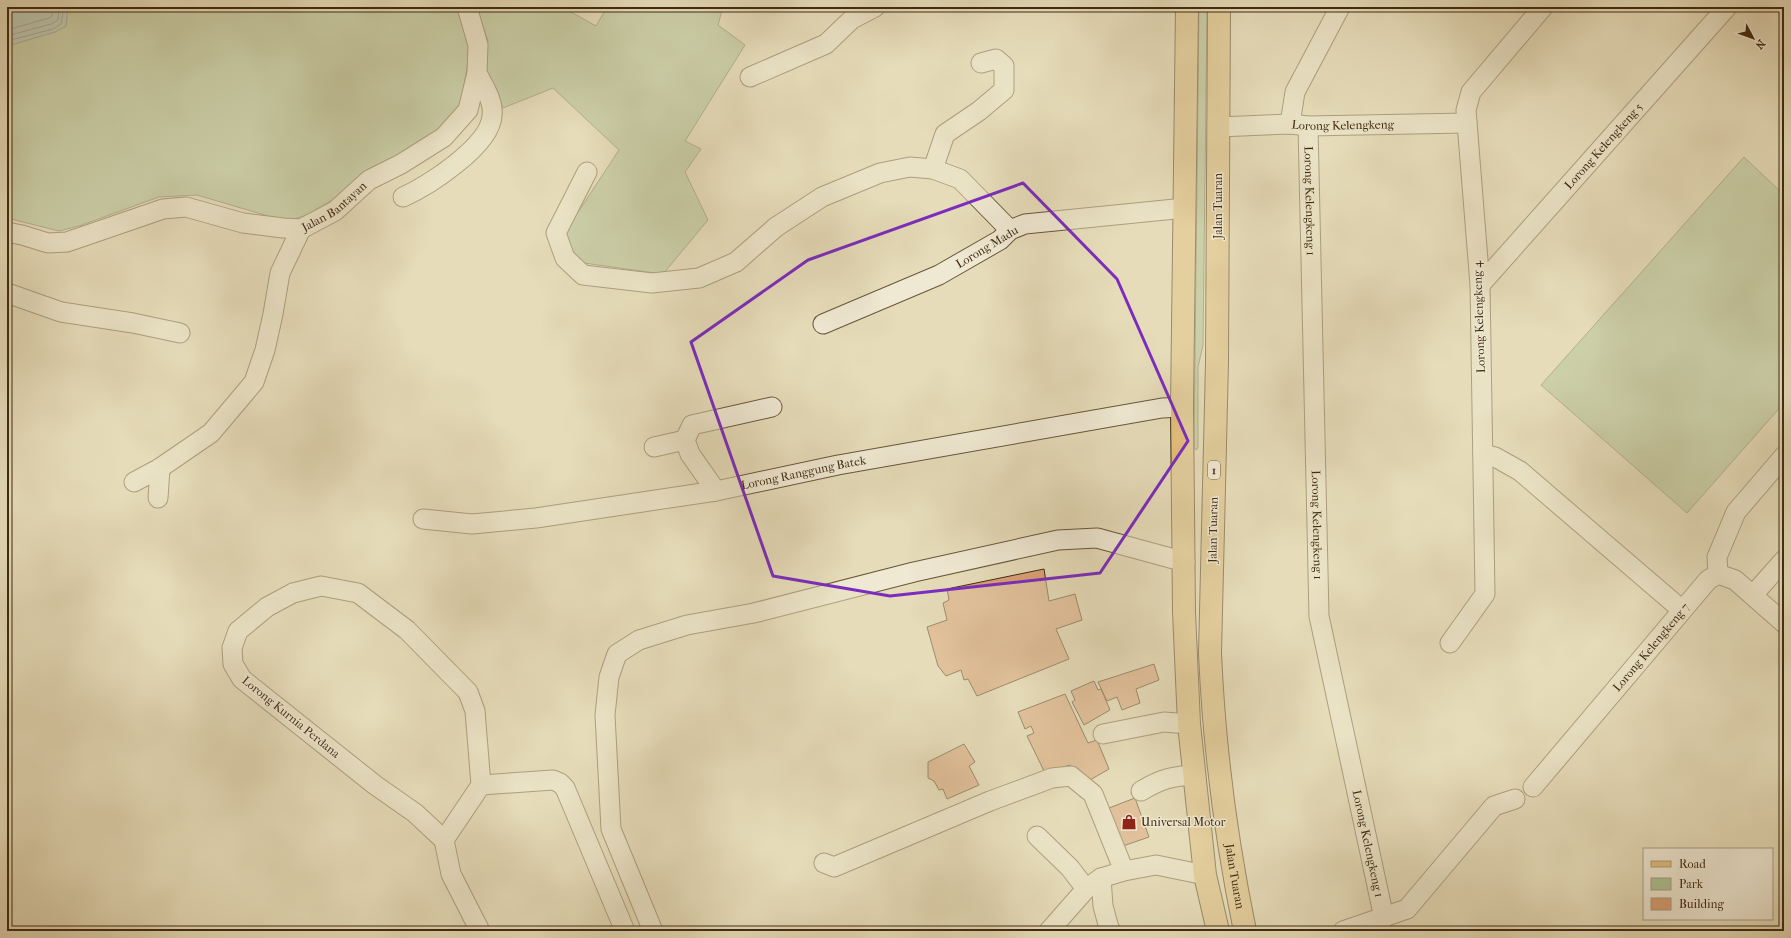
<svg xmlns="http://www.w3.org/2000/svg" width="1791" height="938" viewBox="0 0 1791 938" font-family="'IM FELL French Canon',serif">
<rect width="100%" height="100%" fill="#e6dcb9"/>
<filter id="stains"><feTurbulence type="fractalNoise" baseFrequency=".005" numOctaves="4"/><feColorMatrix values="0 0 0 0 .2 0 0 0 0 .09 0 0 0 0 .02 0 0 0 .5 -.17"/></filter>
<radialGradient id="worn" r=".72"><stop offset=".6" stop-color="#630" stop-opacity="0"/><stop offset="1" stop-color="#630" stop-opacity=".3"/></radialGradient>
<g fill="#aec294" stroke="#767652">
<polygon points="68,7 458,7 470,50 461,103 437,130 392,158 334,199 307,215 290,220 268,216 197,195 159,197 79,226 59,231 7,218 7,46 55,32 66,26"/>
<polygon points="476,7 562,7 596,26 607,7 723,7 718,25 745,45 685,141 701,149 685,172 708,220 663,274 584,263 569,252 565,232 619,150 553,88 503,108 489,75 482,64 488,41"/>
<polygon points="1199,7 1207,7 1203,345 1198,367 1198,448 1196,450 1194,447"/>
<polygon points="1744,157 1784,195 1784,403 1687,513 1541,385"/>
</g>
<polygon fill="#98bab7" stroke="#748074" points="7,7 68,7 66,26 55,32 7,46"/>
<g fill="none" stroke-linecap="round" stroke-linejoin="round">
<g stroke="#6b7264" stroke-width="1">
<polyline points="7,30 49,18 52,16 53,7"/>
<polyline points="7,36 51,24 58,20 59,7"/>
<polyline points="7,41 53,29 61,24 64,7"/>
</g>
</g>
<g fill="#dba176" stroke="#3e2a10">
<polygon points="1044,569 1049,601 1075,594 1082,620 1056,629 1069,659 977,696 968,679 964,680 961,670 946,676 938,666 927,627 947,620 943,603 949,600 947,589"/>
<polygon points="1154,664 1159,680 1136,689 1140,703 1122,710 1117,697 1107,701 1098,682"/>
<polygon points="1094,681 1098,690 1101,689 1110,710 1084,725 1072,702 1075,700 1071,691"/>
<polygon points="1065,694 1088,743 1097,740 1109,769 1090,780 1074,772 1070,765 1045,773 1027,736 1034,733 1031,726 1025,729 1018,712"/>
<polygon points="964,744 975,762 969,766 979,785 947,799 943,789 939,790 934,781 928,778 928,762"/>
<polygon points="1135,798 1149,837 1123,846 1109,808"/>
</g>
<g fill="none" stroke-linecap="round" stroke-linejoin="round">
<g stroke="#68563a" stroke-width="21">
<g id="minor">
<polyline points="750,77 826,44 852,19 875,7"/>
<polyline points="1290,124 1295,92 1340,7"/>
<path id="s1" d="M1308,126L1319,616L1384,918"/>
<path id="s2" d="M1218,127L1290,124L1308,126L1467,123"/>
<polyline points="933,169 945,134 979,111 1004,90 1004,66 996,59 981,63"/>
<polyline points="587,172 556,233 565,258 583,275 652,283 699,278 736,262 776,227 822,197 880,173 910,167 933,169 960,179 1010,230"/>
<path d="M403,197C428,186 490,146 492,116C494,101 484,87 477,73"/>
<path id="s3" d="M7,232L22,235L48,243L67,242L163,209L186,207L243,223L283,228L301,229L335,211L369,180L401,164L444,137L468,110L477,73L478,45L467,7"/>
<path id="s4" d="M1480,285L1727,7"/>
<polyline points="7,293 61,312 133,323 180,333"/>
<polyline points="823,324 939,275 1000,240 1010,230 1025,224 1185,208"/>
<polyline points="654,447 685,440"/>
<polyline points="1483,454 1495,457 1520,471 1682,610"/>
<polyline points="134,482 160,468 211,433 254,382 265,350 273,314 280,273 301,229"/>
<polyline points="716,491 690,454 685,440 692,425 772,407"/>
<polyline points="158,498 160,468"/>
<path id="s5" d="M423,519L472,524L536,518L716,491L838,465L1162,408L1182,407"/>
<polyline points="1718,574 1717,557 1736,512 1784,456"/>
<polygon points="321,586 358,593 407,630 468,692 475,711 481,785 444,840 415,813 375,785 242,679 233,664 232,648 238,631 267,607 293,593"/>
<polyline points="1753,595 1784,560"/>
<polyline points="1450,643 1485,594 1480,285 1466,110 1471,92 1543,7"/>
<polyline points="1103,734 1164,722 1189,724"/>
<polyline points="481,785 553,780 560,783 565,788 625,931"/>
<path id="s6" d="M1533,787L1708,580L1718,574L1735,580L1784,623"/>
<path d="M1141,791C1161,779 1172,776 1195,775"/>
<polyline points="1037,836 1070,868 1086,889"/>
<polyline points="444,840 451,874 480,931"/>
<polyline points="824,863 834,867 990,801 1052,778 1071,776 1093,794 1124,871"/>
<polyline points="1101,878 1103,906 1109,928 1111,931"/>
<polyline points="653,931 611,829 605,715 609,677 617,654 639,640 687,625 754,613 914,572 1058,540 1097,538 1185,562"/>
<polyline points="1049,931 1086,889 1101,878 1124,871 1156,865 1205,875"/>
<polyline points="1343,931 1407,909 1494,806 1515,799"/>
</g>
</g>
<g stroke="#3e2a10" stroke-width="24">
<g id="major">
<polyline points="1187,7 1182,407 1184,612 1189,724 1205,875 1218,931"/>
<path id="s7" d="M1219,7L1217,362L1210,653C1214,746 1226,839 1245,931"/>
</g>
</g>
<use href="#minor" stroke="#efe8d2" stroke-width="19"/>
<use href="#major" stroke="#e3be7c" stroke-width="22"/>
</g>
<path d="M0 0H1791V938H0ZM1023,183L1117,279L1188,441L1100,573L890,596L773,576L691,342L808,260Z" fill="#e6dcb9" fill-opacity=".55" fill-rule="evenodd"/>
<path fill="none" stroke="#7b2cbf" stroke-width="3" stroke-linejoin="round" d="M1023,183L1117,279L1188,441L1100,573L890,596L773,576L691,342L808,260Z"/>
<defs>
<g id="shop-bare" transform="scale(1.2)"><path d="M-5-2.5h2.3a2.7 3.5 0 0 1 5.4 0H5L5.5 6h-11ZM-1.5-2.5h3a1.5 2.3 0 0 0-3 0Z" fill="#8f2418" stroke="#efe8d2" stroke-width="2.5" paint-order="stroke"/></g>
</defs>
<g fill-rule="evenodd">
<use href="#shop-bare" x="1129" y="822"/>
</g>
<g text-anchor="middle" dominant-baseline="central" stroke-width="3" stroke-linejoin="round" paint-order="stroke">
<rect fill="#efe8d2" stroke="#73634a" stroke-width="1" x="1208" y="461" width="12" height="18" rx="3"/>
<g font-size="11" font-weight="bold" fill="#3e2a10">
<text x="1214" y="470">1</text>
</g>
<g font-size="12" fill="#3e2a10" stroke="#efe8d2">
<text stroke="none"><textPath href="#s2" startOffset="125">Lorong Kelengkeng</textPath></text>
<text stroke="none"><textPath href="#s4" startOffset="186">Lorong Kelengkeng 5</textPath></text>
<text stroke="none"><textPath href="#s1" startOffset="75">Lorong Kelengkeng 1</textPath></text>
<text stroke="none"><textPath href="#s3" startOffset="344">Jalan Bantayan</textPath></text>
<text transform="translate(1218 206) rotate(-90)">Jalan Tuaran</text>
<text transform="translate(987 247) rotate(-31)">Lorong Madu</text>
<text transform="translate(1479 317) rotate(-92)">Lorong Kelengkeng 4</text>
<text stroke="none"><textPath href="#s5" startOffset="385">Lorong Ranggung Batek</textPath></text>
<text stroke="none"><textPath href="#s1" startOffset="399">Lorong Kelengkeng 1</textPath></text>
<text transform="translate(1213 530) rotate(-89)">Jalan Tuaran</text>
<text stroke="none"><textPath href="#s6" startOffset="183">Lorong Kelengkeng 7</textPath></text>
<text transform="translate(291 717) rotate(39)">Lorong Kurnia Perdana</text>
<text stroke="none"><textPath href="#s1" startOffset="723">Lorong Kelengkeng 1</textPath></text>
<text stroke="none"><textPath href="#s7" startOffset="871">Jalan Tuaran</textPath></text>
</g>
<g font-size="12" fill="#3e2a10" stroke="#efe8d2" text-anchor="start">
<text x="1141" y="822">Universal Motor</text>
</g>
</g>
<rect width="1791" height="938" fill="none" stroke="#e6dcb9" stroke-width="24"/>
<rect x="8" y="8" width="1775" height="922" fill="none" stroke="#3e2a10" stroke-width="2"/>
<rect x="12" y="12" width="1767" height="914" fill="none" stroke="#3e2a10"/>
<rect x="1643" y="848" width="130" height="72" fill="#efe8d2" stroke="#a89c84"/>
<rect x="1651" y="861" width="20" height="6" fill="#e3be7c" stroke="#a89c84"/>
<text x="1679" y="868" font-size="12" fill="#3e2a10">Road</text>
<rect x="1651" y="878" width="20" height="12" fill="#aec294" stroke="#a89c84"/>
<text x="1679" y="888" font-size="12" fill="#3e2a10">Park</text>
<rect x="1651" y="898" width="20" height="12" fill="#dba176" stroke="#a89c84"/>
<text x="1679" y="908" font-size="12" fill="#3e2a10">Building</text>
<g transform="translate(1753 38) rotate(131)" stroke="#efe8d2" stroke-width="3" paint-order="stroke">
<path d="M0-3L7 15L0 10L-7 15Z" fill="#3e2a10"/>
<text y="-6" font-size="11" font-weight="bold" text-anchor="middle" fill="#3e2a10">N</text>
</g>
<rect width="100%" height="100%" filter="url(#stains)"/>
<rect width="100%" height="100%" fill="url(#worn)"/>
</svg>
